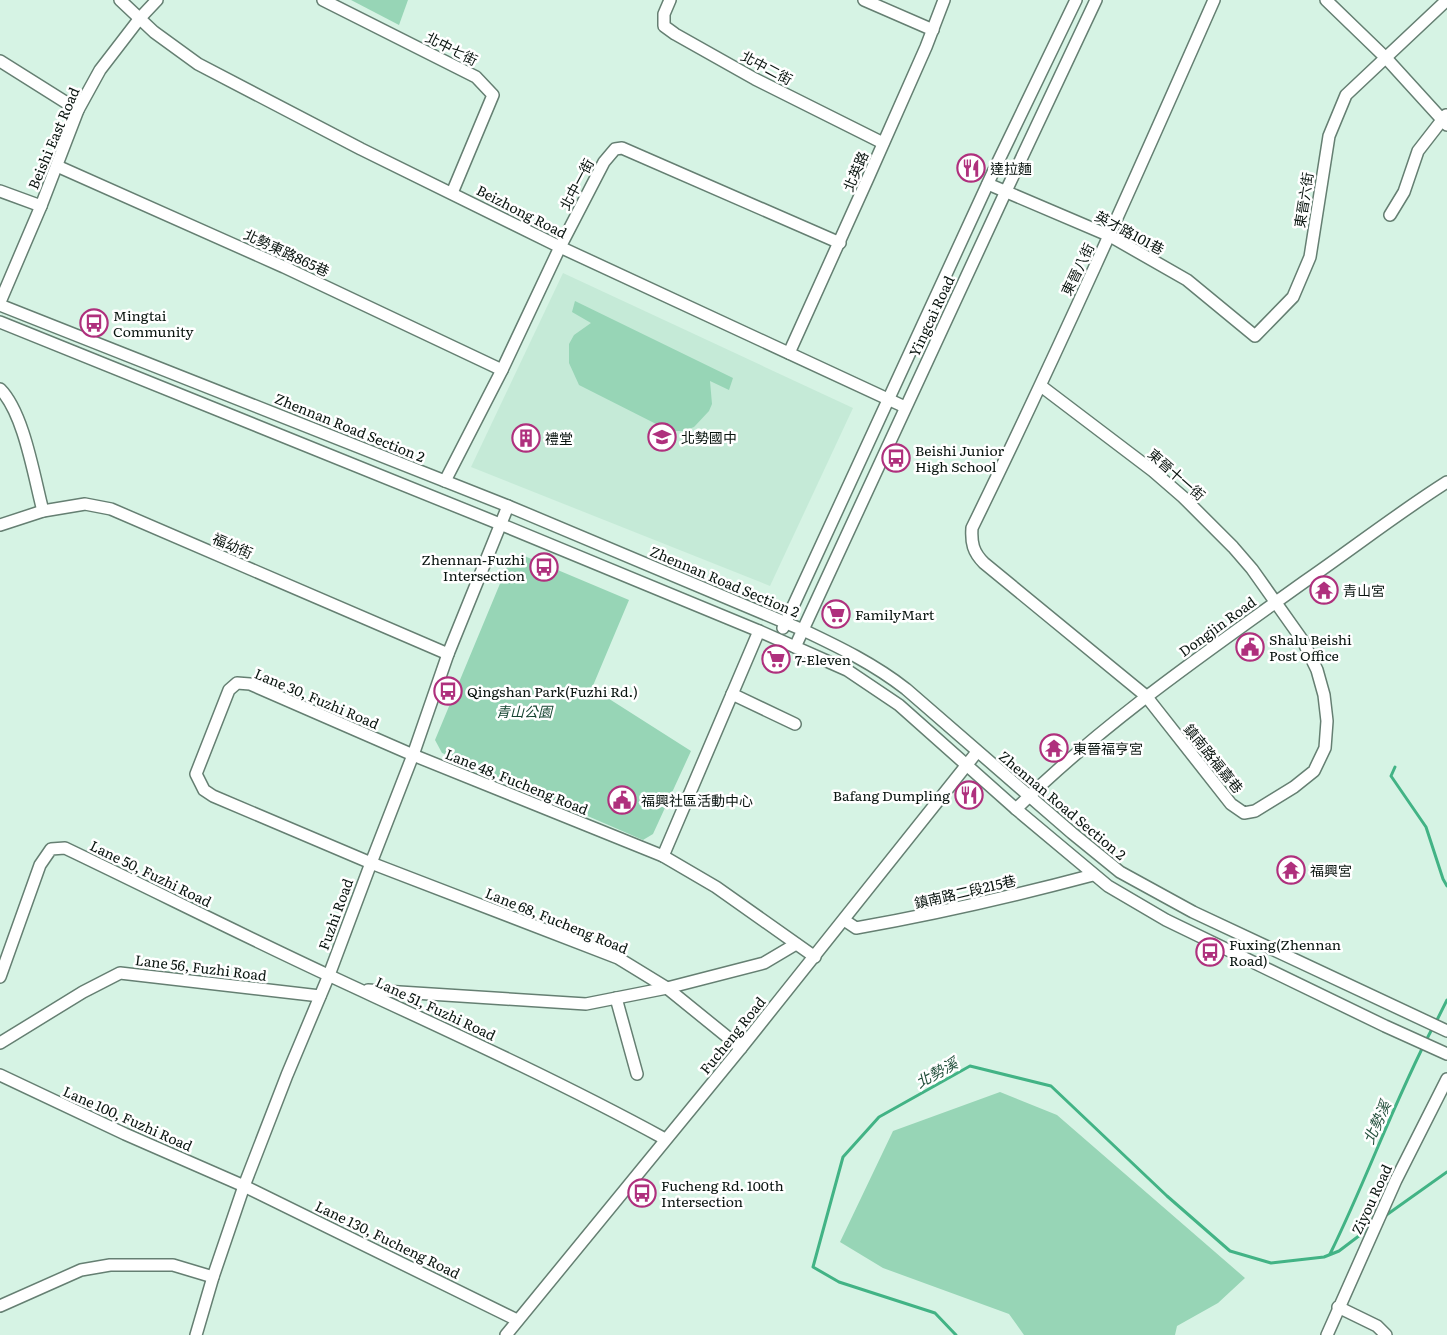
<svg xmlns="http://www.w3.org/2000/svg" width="1447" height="1335" viewBox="0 0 1447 1335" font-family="Literata,'Noto Sans TC',serif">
<rect width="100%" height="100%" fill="#d6f3e4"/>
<polygon fill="#c5ead7" points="563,273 853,408 770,586 471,467"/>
<g fill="#97d5b6">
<polygon points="351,0 408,0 399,25"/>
<polygon points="575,301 733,378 729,390 710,381 712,404 709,411 694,427 684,431 670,431 579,385 569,363 569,344 574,335 591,323 572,312"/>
<polygon points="522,555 629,600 592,688 691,751 653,834 643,840 442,753 435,740 509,562"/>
<polygon points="1000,1092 1057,1115 1245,1278 1218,1303 1177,1326 1175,1335 1024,1335 1009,1314 883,1268 840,1242 893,1131"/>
</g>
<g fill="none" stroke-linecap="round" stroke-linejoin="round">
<g stroke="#42b385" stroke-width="3">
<polyline points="1395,767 1391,776 1426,827 1443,879 1447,886"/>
<polyline points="1436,1022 1447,1000"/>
<polyline points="1385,1216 1447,1172"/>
<path d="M1330,1254C1367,1179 1394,1101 1433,1027"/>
<polyline points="956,1335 935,1313 839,1282 813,1267 843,1157 879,1117 970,1066 1051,1086 1167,1196 1230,1251 1271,1263 1324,1257 1339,1251 1372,1226"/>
</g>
<g stroke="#657f72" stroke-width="14">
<g id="minor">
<polyline points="120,0 154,32 198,64 361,149 560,247 905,407"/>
<polyline points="323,0 476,77 493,95 452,193"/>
<polyline points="670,0 664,14 664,26 675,34 755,79 883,143"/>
<polyline points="864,0 933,30"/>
<polyline points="1326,0 1386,58 1447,125"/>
<polyline points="0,61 78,110"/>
<polyline points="57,166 284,267 502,370"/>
<polyline points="988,184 1110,236 1187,280 1255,336 1293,297 1310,257 1329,136 1346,95 1447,0"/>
<polyline points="0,191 41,206"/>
<polyline points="1390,215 1404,192 1418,151 1446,115"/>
<polyline points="0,302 41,206 78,110 100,70 140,18 157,0"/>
<path d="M0,305L508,506L803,630C839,647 874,664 906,689L1072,833L1120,872L1193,912L1447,1031"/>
<polyline points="0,322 500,524 759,631 847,670 899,705 1016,809 1108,886 1166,920 1385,1026 1447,1054"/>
<polyline points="789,353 868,178 926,47 944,0"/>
<path d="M1041,386L1153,471L1183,497L1233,547L1252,569L1303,641L1317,670L1324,695L1327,721L1325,748L1314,771L1294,787L1255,811L1244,813L1231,804L1146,696L984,563C973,552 971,543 972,528C1057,354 1136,177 1214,0"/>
<path d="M0,389C24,413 34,477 43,511"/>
<polyline points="445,481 502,370 560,247 604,162 615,149 622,148 840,243"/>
<polyline points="0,525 43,511 85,504 111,509 448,654"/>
<polyline points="783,628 995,168 1076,0"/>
<polyline points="795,647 1006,191 1096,0"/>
<polyline points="732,694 795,724"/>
<path d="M1016,809C1103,723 1205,653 1304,582C1352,549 1398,513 1447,482"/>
<polyline points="663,856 759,631"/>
<path d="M844,920L856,928C936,914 1014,896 1093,875"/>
<path d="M0,977L40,865L51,849L65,848C153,890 240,934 328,975C442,1028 555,1079 665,1139"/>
<polyline points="368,990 586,1004 667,988 764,963 796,944"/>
<polyline points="616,998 637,1074"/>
<polyline points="0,1043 83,992 120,973 320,996"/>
<polyline points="741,1048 667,988 618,958 371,863 213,796 204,790 196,774 229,690 237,683 250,684 413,755 663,856 716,887 815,957"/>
<polyline points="0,1075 125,1134 244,1186 517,1320"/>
<polyline points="0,1306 81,1270 110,1265 173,1265 213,1277"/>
<polyline points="1338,1307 1377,1326 1386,1335"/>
<polyline points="196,1335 213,1277 244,1186 287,1075 329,975 371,863 413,755 448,654 508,506"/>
<polyline points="506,1335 741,1048 977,752"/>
<polyline points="1327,1335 1396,1180 1447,1079"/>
</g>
</g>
<use href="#minor" stroke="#fff" stroke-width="11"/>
</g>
<defs>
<g id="restaurant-ring" transform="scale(1.4375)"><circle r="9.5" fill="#fff" stroke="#af307d" stroke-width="1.5"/><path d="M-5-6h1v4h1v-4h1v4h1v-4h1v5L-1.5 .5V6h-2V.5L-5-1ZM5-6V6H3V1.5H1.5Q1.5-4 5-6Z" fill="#af307d"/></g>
<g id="bus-ring" transform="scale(1.4375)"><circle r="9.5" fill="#fff" stroke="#af307d" stroke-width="1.5"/><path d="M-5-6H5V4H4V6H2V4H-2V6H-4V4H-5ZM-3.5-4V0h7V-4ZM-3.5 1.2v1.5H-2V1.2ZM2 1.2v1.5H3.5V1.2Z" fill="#af307d"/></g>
<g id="school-ring" transform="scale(1.4375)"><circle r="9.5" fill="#fff" stroke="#af307d" stroke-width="1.5"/><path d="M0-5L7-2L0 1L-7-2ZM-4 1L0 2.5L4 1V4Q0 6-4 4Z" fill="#af307d"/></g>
<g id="building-ring" transform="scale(1.4375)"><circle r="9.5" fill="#fff" stroke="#af307d" stroke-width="1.5"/><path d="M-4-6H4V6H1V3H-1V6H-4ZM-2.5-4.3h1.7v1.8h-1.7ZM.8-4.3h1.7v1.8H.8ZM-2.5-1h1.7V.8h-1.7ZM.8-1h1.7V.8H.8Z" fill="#af307d"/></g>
<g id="temple-ring" transform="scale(1.4375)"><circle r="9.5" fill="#fff" stroke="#af307d" stroke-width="1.5"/><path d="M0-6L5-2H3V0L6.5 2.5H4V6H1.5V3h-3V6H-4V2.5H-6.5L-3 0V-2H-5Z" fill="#af307d"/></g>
<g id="supermarket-ring" transform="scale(1.4375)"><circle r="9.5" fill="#fff" stroke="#af307d" stroke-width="1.5"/><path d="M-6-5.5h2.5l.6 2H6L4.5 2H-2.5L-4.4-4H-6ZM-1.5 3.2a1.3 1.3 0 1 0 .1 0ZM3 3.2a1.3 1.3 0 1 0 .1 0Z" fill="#af307d"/></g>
<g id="civic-ring" transform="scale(1.4375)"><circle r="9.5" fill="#fff" stroke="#af307d" stroke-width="1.5"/><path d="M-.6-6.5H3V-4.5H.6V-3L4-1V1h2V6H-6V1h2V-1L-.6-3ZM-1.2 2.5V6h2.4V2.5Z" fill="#af307d"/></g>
</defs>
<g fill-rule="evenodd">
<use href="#restaurant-ring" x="971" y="168"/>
<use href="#bus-ring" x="94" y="323"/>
<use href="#school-ring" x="662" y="437"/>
<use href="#building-ring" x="526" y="438"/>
<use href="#bus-ring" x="896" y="458"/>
<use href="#bus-ring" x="544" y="567"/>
<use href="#temple-ring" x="1324" y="590"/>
<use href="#supermarket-ring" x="836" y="614"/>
<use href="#civic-ring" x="1250" y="647"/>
<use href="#supermarket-ring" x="776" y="659"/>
<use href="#bus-ring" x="448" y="691"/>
<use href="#temple-ring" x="1054" y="748"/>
<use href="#restaurant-ring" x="969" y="795"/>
<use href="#civic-ring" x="622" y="800"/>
<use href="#temple-ring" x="1291" y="870"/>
<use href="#bus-ring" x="1210" y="952"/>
<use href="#bus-ring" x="642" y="1193"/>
</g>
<g text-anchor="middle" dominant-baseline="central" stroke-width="5" stroke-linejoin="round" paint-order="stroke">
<g font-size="14" fill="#09140f" stroke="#fff">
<text transform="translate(452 48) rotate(27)">北中七街</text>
<text transform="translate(767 67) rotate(28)">北中二街</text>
<text transform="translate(53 138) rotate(-67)">Beishi East Road</text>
<text transform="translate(855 171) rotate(-67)">北英路</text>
<text transform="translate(576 184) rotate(-62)">北中一街</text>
<text transform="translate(1303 200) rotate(-81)">東晉六街</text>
<text transform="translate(522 211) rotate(27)">Beizhong Road</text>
<text transform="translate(1130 232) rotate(28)">英才路101巷</text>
<text transform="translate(287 252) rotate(25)">北勢東路865巷</text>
<text transform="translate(1077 269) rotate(-64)">東晉八街</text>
<text transform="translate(931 316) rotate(-65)">Yingcai Road</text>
<text transform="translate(350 427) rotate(22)">Zhennan Road Section 2</text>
<text transform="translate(1177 474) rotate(41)">東晉十一街</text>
<text transform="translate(233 545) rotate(23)">福幼街</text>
<text transform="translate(725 581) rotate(23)">Zhennan Road Section 2</text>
<text transform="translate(1217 626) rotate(-36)">Dongjin Road</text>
<text transform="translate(317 698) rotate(23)">Lane 30, Fuzhi Road</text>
<text transform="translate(1214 758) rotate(51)">鎮南路福嘉巷</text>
<text transform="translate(517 781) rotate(22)">Lane 48, Fucheng Road</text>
<text transform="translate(1063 805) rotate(40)">Zhennan Road Section 2</text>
<text transform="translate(151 873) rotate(26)">Lane 50, Fuzhi Road</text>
<text transform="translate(965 891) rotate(-13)">鎮南路二段215巷</text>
<text transform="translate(335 914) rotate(-70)">Fuzhi Road</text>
<text transform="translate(557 920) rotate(22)">Lane 68, Fucheng Road</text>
<text transform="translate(201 967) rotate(7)">Lane 56, Fuzhi Road</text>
<text transform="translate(436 1008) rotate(25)">Lane 51, Fuzhi Road</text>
<text transform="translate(732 1035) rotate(-51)">Fucheng Road</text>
<text transform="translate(128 1118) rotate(24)">Lane 100, Fuzhi Road</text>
<text transform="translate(1371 1199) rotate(-65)">Ziyou Road</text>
<text transform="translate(388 1239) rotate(26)">Lane 130, Fucheng Road</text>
</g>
<g font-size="14" fill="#09140f" stroke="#fff" text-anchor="start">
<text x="990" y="168">達拉麵</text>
<text x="113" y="315">Mingtai<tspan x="113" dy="16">Community</tspan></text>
<text x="681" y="437">北勢國中</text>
<text x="545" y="438">禮堂</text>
<text x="915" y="450">Beishi Junior<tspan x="915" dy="16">High School</tspan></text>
<text x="525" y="559" text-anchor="end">Zhennan-Fuzhi<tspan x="525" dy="16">Intersection</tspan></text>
<text x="1343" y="590">青山宮</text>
<text x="855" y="614">FamilyMart</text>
<text x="1269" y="639">Shalu Beishi<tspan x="1269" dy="16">Post Office</tspan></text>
<text x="795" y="659">7-Eleven</text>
<text x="467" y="691">Qingshan Park(Fuzhi Rd.)</text>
<text x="1073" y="748">東晉福亨宮</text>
<text x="950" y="795" text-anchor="end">Bafang Dumpling</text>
<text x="641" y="800">福興社區活動中心</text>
<text x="1310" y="870">福興宮</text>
<text x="1229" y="944">Fuxing(Zhennan<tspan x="1229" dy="16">Road)</tspan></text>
<text x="661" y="1185">Fucheng Rd. 100th<tspan x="661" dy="16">Intersection</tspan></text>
</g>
<g font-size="14" font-style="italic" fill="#154431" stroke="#fff">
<text x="524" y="711">青山公園</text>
</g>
<g font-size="15" font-style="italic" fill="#224f3b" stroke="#fff">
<text transform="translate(936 1072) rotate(-29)">北勢溪</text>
<text transform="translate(1376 1122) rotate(-66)">北勢溪</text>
</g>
</g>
</svg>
